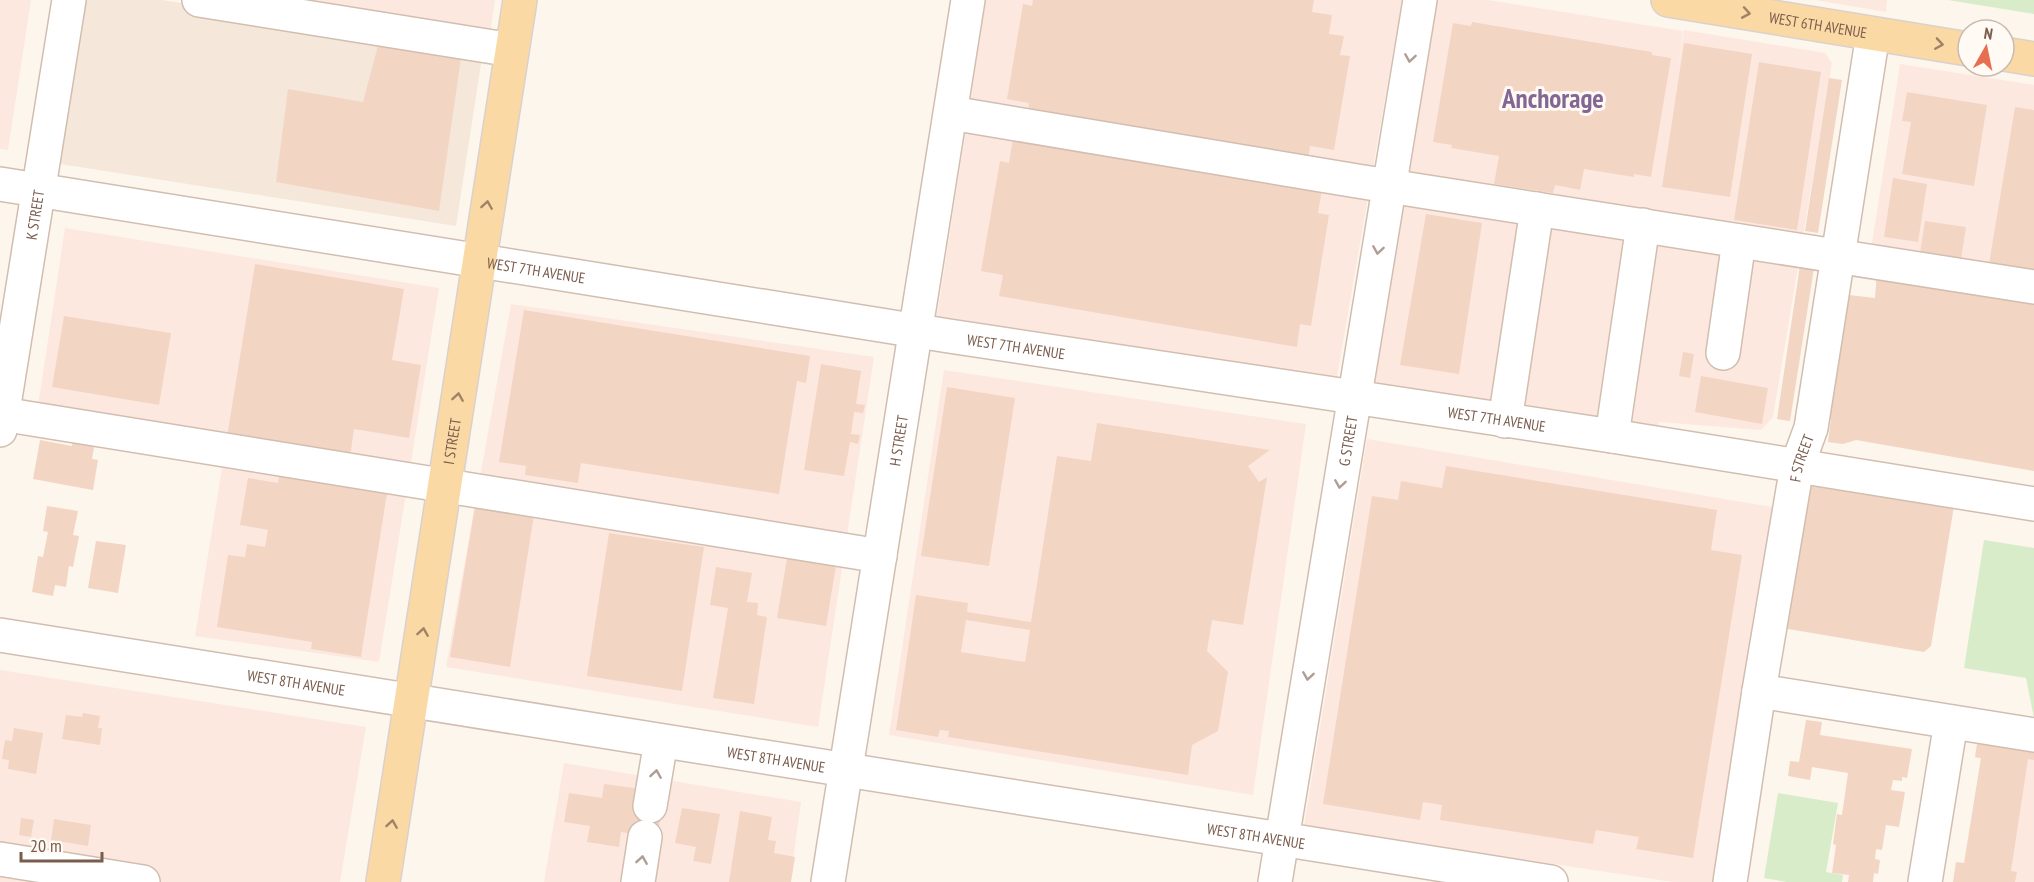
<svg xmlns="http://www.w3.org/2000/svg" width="2034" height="882" viewBox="0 0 2034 882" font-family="'PT Sans Narrow',sans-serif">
<rect width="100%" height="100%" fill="#fdf6ec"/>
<polygon fill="#f5e8da" points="77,0 162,0 483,51 456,226 54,163"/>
<g fill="#fde8e0">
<polygon points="0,0 31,0 8,150 0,149"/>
<polygon points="247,0 495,0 489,40"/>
<polygon points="986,0 1402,0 1337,377 937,316"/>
<polygon points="1433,0 1488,0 1683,31 1678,70 1684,30 1825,53 1832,63 1773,417 1761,430 1659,422 1657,431 1367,387"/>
<polygon points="1815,0 1887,0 1886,12"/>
<polygon points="1900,64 2034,85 2034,282 1870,256"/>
<polygon points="65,228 439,288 379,662 195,636 227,437 38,406"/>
<polygon points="511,304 874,357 818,727 446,667"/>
<polygon points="944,370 1306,424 1253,795 889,735"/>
<polygon points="1367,439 1778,508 1712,882 1673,882 1304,826"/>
<polygon points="0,670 366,727 340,882 0,882"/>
<polygon points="1980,726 2034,735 2034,882 1953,882 1965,863 1981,759 1975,757"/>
<polygon points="564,763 801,802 790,882 544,882"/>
</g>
<g fill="#d8ecc9">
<polygon points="1948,0 2034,0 2034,14"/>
<polygon points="1984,540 2034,548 2034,718 2026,678 1964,668"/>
<polygon points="1778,793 1838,803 1826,872 1843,875 1842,882 1787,882 1764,878"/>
</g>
<g fill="#f3d5c3" fill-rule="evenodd">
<polygon points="1033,0 1314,0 1312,12 1332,15 1329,34 1344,36 1340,55 1350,56 1334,150 1310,146 1308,162 1027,116 1029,103 1007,99 1023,4 1032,6"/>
<polygon points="1472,22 1652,52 1652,55 1671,58 1651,177 1634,174 1634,177 1584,169 1580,190 1555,185 1553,193 1494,184 1499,156 1451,148 1452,145 1433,142 1453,23 1471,26"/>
<polygon points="380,38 462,51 439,211 276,182 288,89 363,102"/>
<polygon points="1684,43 1752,54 1730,197 1662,187"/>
<polygon points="1759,62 1821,72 1797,230 1734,220"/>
<polygon points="1829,78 1842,80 1818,233 1805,231"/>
<polygon points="1907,92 1987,105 1974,186 1902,174 1911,122 1902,121"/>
<polygon points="2015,107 2034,110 2034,272 1989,264"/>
<polygon points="1013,138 1322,189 1318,213 1329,215 1311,326 1300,324 1297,347 999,296 1003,275 981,271 1000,161 1009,163"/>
<polygon points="1893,178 1927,184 1918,242 1884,237"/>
<polygon points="1426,214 1482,223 1459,374 1400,365"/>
<polygon points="1925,221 1966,227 1961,260 1920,253"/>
<polygon points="255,264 404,289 392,360 421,365 409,438 354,429 350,457 227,437"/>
<polygon points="1800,265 1814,268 1790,421 1777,419"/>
<polygon points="1877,271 2034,296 2034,471 1856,440 1843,444 1828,442 1831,419 1818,417 1828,407 1849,295 1875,298"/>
<polygon points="524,310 810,356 806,383 797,381 779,494 581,463 578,483 525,475 526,466 499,462"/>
<polygon points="64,316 171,333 159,405 52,387"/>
<polygon points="1683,352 1694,354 1690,378 1679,376"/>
<polygon points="821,364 861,371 856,404 865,405 863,413 854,412 851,434 860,435 858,444 850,442 844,476 804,470"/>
<polygon points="1701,376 1768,388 1762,424 1695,412"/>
<polygon points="947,387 1015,398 989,566 921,556"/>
<path d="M1097,423L1270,450L1248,466L1259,482L1267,477L1243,625L1212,620L1207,651L1228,672L1218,731L1192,745L1188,775L948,737L949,731L940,730L938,737L896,730L916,595L968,603L967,612L1031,622L1057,456L1091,461ZM966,620L1030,630L1025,662L961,652Z"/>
<polygon points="74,433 96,436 92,459 98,460 93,490 33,479 40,440 72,446"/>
<polygon points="1791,465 1956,494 1931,646 1924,652 1770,626"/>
<polygon points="1446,466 1717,510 1711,550 1742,555 1693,858 1636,849 1639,837 1596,830 1593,844 1440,820 1442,805 1423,802 1420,820 1323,804 1372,496 1398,500 1401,481 1442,488"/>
<polygon points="280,470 388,487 361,657 311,649 312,642 217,627 228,555 245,557 247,544 265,547 268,530 240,525 248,478 278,483"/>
<polygon points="47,506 78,511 73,535 79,536 73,567 69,566 66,587 55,585 53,596 32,592 38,556 43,557 48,532 43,531"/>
<polygon points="475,506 534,515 510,667 450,657"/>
<polygon points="609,533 704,547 682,691 587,676"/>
<polygon points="96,541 126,545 118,593 88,588"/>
<polygon points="787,558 836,566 826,626 777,618"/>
<polygon points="716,567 752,573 747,602 758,603 757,615 767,617 754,704 713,698 728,608 710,605"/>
<polygon points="83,713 100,716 98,728 102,728 100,745 62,739 66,715 82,717"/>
<polygon points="1806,720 1822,722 1820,735 1912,749 1907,778 1902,777 1902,781 1893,780 1891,790 1905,792 1899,827 1886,825 1882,850 1876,849 1875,859 1880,860 1878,874 1874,873 1873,882 1848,882 1849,875 1832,873 1836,845 1833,844 1837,814 1842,815 1848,773 1812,767 1810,780 1788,776 1790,761 1799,762"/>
<polygon points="14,728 43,733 36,774 8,769 9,760 2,759 5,740 12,741"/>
<polygon points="1979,732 2034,741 2034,760 2028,759 2011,871 2017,872 2015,882 1953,882 1956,862 1964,863 1981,758 1975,757"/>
<polygon points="604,784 641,789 662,809 657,838 621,832 619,847 587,842 590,826 564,822 569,793 602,798"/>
<polygon points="682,808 720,814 711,864 693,861 696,847 675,843"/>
<polygon points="740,811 772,817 768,840 776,841 774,853 795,857 791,882 729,882"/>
<polygon points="21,818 34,820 31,837 19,835"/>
<polygon points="54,819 91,825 88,846 51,840"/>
</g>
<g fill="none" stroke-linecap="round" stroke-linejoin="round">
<g stroke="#d1beb0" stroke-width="36">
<g id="minor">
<polyline points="199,0 512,50"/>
<polyline points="951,113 1357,181 2034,287"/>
<path id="s1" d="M0,184L949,336L1612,436L2034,504"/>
<polyline points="1723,353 1739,241"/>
<polyline points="2,414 880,556"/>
<polyline points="1505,421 1537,209"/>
<path id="s2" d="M0,430L69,0"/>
<polyline points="1612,436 1643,225"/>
<path id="s3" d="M0,635C517,717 1034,801 1551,882"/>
<polyline points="1759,691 2034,735"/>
<polyline points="650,806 661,741"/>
<polyline points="0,859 143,882"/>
<polyline points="638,882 645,837"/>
<path id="s4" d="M828,882L968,0"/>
<path id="s5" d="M1275,882L1420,0"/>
<path id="s6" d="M1730,882L1759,691L1797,466L1811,428L1873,34"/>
<polyline points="1925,882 1951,722"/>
</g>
</g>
<g stroke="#dad1cd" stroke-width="36">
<g id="major">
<path id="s7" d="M1668,0L1968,49"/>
<polyline points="2004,54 2034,59"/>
<path id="s8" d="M383,882L520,0"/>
</g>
</g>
<use href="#minor" stroke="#fff" stroke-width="33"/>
<use href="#major" stroke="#fbd9a5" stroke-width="33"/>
</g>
<defs><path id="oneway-chevron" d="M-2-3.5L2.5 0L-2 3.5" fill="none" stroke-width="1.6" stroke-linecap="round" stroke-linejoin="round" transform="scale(1.5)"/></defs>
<g stroke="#a18267">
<use href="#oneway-chevron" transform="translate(1746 13) rotate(10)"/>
<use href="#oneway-chevron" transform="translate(1939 44) rotate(9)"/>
<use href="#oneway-chevron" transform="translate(487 205) rotate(-81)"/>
<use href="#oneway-chevron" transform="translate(458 397) rotate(-81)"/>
<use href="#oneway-chevron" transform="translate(423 632) rotate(-81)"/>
<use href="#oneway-chevron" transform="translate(392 824) rotate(-81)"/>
</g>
<g stroke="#af9d94">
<use href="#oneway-chevron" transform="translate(1410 58) rotate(99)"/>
<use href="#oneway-chevron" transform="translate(1378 250) rotate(99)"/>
<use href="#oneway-chevron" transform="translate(1340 484) rotate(99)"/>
<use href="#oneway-chevron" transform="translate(1308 676) rotate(99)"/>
<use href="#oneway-chevron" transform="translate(656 774) rotate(-81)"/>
<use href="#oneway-chevron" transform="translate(642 860) rotate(-81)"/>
</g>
<g text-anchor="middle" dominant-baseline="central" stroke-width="6" stroke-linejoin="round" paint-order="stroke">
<g font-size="15" fill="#7a5c4d" stroke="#fffaf3">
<text stroke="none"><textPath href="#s7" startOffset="152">WEST 6TH AVENUE</textPath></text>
<text stroke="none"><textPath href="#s2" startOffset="218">K STREET</textPath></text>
<text stroke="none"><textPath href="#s1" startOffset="543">WEST 7TH AVENUE</textPath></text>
<text stroke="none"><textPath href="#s1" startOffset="1029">WEST 7TH AVENUE</textPath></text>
<text stroke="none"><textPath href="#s1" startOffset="1515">WEST 7TH AVENUE</textPath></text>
<text stroke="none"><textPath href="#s8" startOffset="446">I STREET</textPath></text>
<text stroke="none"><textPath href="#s4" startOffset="447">H STREET</textPath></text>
<text stroke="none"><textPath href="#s5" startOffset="447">G STREET</textPath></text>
<text stroke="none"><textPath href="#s6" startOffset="430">F STREET</textPath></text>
<text stroke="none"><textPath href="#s3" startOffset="300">WEST 8TH AVENUE</textPath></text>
<text stroke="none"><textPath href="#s3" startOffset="786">WEST 8TH AVENUE</textPath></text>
<text stroke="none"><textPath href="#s3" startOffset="1272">WEST 8TH AVENUE</textPath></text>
</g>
<g font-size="27" font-weight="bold" fill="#846695" stroke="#fffaf3">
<text x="1553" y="98">Anchorage</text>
</g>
</g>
<g transform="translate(1986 48) rotate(9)"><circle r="28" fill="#fffaf3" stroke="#cabbb1" stroke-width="1.5"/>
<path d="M0-4.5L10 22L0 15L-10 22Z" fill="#e76f51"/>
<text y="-9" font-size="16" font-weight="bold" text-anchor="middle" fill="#7a5c4d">N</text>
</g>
<path d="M21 852v9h81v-9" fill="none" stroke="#7a5c4d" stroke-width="3"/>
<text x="30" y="852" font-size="18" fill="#7a5c4d" stroke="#fffaf3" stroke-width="4.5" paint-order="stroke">20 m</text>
</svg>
